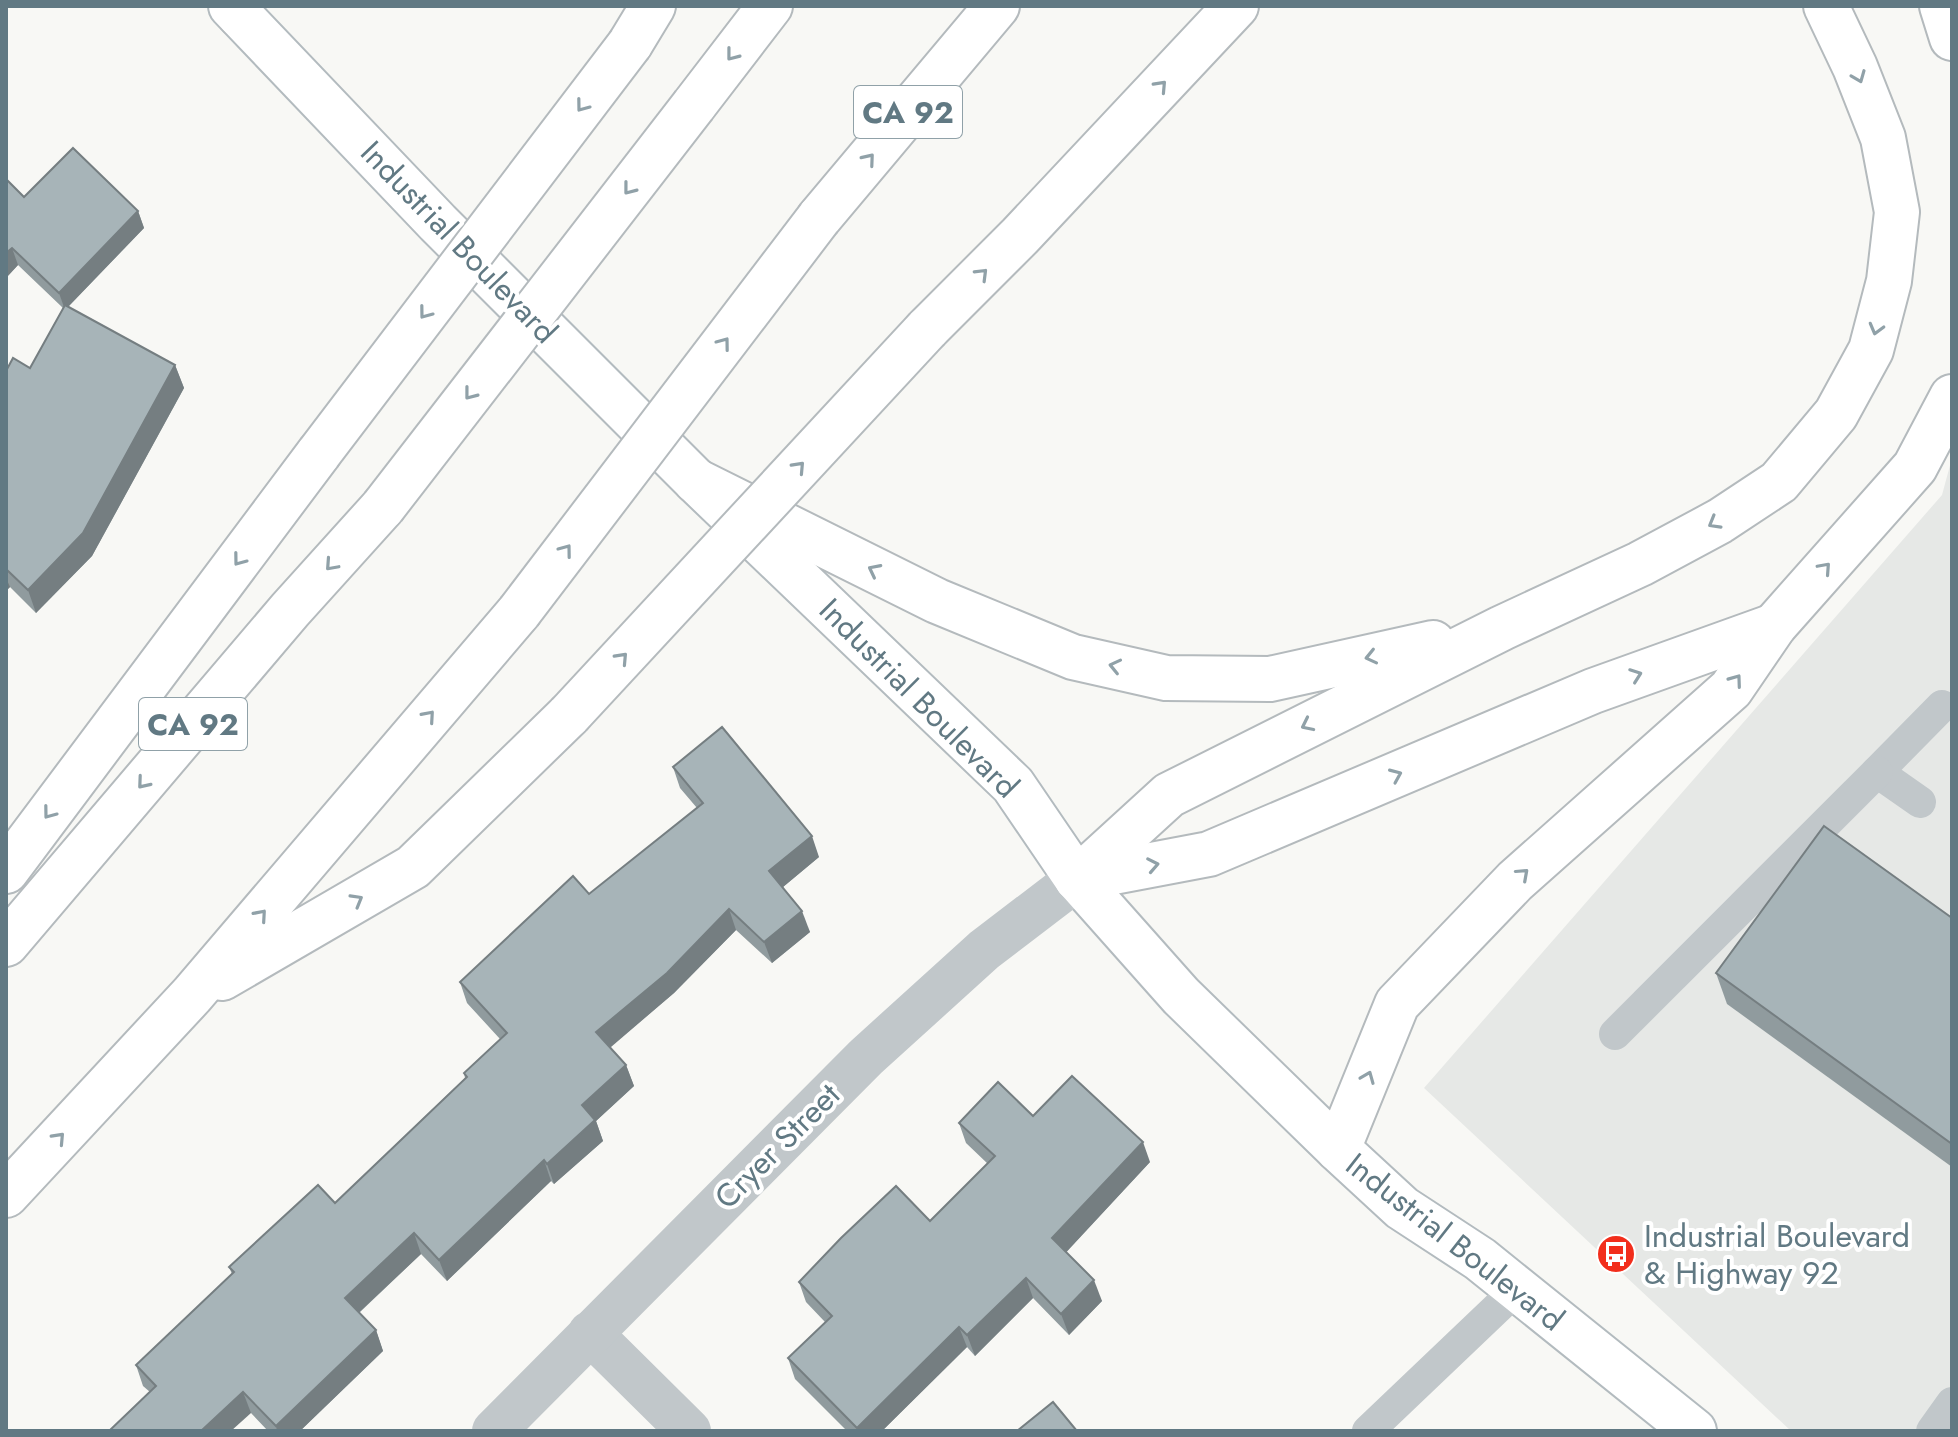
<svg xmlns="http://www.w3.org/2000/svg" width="1958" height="1437" viewBox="0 0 1958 1437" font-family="Jost,sans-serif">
<rect width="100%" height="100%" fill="#f8f8f5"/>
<polygon fill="#e6e8e6" points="1952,458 1952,1431 1791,1431 1424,1088 1942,495"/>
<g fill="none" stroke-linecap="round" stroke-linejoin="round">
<g stroke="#b3bbbf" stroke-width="48">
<polyline id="secondary" points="231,6 438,223 696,481 1013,785 1077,879 1181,996 1338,1149 1402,1208 1480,1259 1694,1431"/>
</g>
<g stroke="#b4babd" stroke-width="48">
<g id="motorway">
<polyline points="236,6 240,15"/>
<polyline points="1942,6 1952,38"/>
<polyline points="630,44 653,6"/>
<polyline points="694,105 770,6"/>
<polyline points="819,218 997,6"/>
<polyline points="927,329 1020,236 1236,6"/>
<polyline points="696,481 937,601 1073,657 1166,678 1270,679 1433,643"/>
<polyline points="6,871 319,453"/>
<polyline points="1077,879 1169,795 1502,628 1640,564 1720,521 1779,482 1836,414 1871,350 1889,281 1897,212 1883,138 1855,67 1826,6"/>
<polyline points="1077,879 1209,854 1593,691 1774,626"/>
<polyline points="6,944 290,610 383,507"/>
<polyline points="222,978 413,867 569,715"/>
<polyline points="1338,1149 1397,1004 1515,881 1731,689 1774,626 1915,467 1952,397"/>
<polyline points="6,1195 192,995 519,612"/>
</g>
</g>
<g stroke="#c1c7ca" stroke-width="32">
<polyline points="1920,802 1877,772 1942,706"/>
<polyline points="1615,1034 1877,772"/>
<polyline points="1368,1431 1516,1290"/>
<polyline points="1932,1431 1952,1403"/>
</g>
<g stroke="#c1c7ca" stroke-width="44">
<polyline points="590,1333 689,1431"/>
<polyline points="494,1431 866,1057 984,950 1077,879"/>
</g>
<use href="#secondary" stroke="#fff" stroke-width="44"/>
<use href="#motorway" stroke="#fff" stroke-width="44"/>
<g stroke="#b4babd" stroke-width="48" stroke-linecap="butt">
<g id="motorway-bridge">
<polyline points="319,453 630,44"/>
<polyline points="383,507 694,105"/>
<polyline points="519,612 819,218"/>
<polyline points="569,715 927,329"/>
</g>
</g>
<use href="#motorway-bridge" stroke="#fff" stroke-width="44"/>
</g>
<g fill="#909b9e">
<polygon points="6,179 24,197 138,211 144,228 68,307 175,365 184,388 92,556 36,613 10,587 6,591 6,371 30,368 63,308 18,265 6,278"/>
<polygon points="673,767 819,857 783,887 810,932 772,963 736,930 674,993 610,1047 626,1065 634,1086 596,1121 603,1141 554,1184 551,1181 447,1281 421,1254 359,1313 376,1330 383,1351 300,1431 268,1431 251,1413 150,1392 143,1386 136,1365 232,1274 229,1267 335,1203 465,1078 464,1073 500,1039 467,1003 460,982 589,894 697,808 680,788"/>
<polygon points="1952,918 1952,1167 1727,1004 1716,973"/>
<polygon points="1033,1116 1150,1162 1066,1252 1102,1301 1069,1335 1033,1298 975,1356 967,1347 882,1431 847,1431 795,1379 788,1358 825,1322 806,1302 799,1282 930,1221 988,1164 966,1143 959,1123"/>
</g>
<g fill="#757e81">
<polygon points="138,211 144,228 65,310 59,293"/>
<polygon points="12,248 18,265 6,278 6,253"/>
<polygon points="175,365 184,388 92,556 36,613 28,590"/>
<polygon points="6,578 10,587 6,591"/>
<polygon points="812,836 819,857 777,892 769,871"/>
<polygon points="729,909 736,930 674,993 604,1053 596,1032"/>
<polygon points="802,911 810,932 772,963 764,942"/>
<polygon points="626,1065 634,1086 596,1121 603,1141 554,1184 547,1164 582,1105"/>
<polygon points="1143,1142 1150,1162 1060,1259 1052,1238"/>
<polygon points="544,1160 551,1181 447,1281 439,1260"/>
<polygon points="414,1233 421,1254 353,1318 345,1298"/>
<polygon points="1026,1278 1033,1298 975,1356 967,1335"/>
<polygon points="1094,1280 1102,1301 1069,1335 1061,1314"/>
<polygon points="959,1327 967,1347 882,1431 858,1431 857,1428"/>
<polygon points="376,1330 383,1351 300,1431 277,1431 276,1426"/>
<polygon points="243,1392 251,1413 231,1431 201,1431"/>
</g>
<g fill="#a7b4b8" stroke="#757e81" stroke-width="2">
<polygon points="73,148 138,211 59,293 12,248 6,253 6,179 24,197"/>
<polygon points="65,305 175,365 83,533 28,590 6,569 6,371 13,358 30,368"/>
<polygon points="722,727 812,836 769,871 802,911 764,942 729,909 667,973 596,1032 626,1065 582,1105 595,1120 547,1164 544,1160 439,1260 414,1233 345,1298 376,1330 276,1426 243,1392 201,1431 109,1431 156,1386 136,1365 234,1272 229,1267 318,1185 335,1203 467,1077 464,1073 507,1033 460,982 573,876 589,894 703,803 673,767"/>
<polygon points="1824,826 1952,918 1952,1144 1716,973"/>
<polygon points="1072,1076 1143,1142 1052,1238 1094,1280 1061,1314 1026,1278 967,1335 959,1327 857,1428 788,1358 832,1316 799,1282 841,1238 896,1186 930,1221 995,1156 959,1123 998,1082 1033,1116"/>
<polygon points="1053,1402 1077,1431 1017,1431"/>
</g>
<defs><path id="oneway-chevron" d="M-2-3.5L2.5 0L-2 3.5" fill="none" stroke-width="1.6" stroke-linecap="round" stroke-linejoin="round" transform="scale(2)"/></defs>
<g stroke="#90a1a8">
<use href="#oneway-chevron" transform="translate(732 55) rotate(128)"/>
<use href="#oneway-chevron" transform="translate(1859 77) rotate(68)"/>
<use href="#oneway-chevron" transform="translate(1161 86) rotate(-47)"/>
<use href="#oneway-chevron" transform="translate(582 106) rotate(127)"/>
<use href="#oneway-chevron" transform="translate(869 159) rotate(-50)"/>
<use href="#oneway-chevron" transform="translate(629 189) rotate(128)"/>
<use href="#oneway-chevron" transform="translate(982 274) rotate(-45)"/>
<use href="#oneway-chevron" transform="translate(425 313) rotate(127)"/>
<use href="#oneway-chevron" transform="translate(1876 329) rotate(105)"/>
<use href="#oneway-chevron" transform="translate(724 343) rotate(-53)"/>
<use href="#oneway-chevron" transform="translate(470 394) rotate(128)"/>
<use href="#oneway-chevron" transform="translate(799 467) rotate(-47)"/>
<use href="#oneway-chevron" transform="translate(1714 523) rotate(150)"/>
<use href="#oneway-chevron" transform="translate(566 550) rotate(-53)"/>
<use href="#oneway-chevron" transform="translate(239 560) rotate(127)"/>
<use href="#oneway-chevron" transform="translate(331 565) rotate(132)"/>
<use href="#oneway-chevron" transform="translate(1825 568) rotate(-48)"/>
<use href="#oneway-chevron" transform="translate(874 570) rotate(-153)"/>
<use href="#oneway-chevron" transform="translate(1371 657) rotate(167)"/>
<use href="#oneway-chevron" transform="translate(622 658) rotate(-47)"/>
<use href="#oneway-chevron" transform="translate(1115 666) rotate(-167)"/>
<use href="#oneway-chevron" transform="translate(1636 675) rotate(-20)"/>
<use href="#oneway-chevron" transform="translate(1736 680) rotate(-54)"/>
<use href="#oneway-chevron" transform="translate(429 716) rotate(-49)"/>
<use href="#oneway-chevron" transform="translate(1307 725) rotate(154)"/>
<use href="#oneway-chevron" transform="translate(1396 775) rotate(-23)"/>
<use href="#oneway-chevron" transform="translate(143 783) rotate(130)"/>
<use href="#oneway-chevron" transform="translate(49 813) rotate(127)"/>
<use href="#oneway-chevron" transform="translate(1153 865) rotate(-11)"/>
<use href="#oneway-chevron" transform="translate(1523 874) rotate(-42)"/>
<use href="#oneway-chevron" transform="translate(357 900) rotate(-30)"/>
<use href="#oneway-chevron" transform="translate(261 915) rotate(-49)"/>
<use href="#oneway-chevron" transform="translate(1368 1077) rotate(-68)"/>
<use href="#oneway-chevron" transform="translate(59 1138) rotate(-47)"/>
</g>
<defs>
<g id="bus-disc" transform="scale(2)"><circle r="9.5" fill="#f22e1c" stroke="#fff"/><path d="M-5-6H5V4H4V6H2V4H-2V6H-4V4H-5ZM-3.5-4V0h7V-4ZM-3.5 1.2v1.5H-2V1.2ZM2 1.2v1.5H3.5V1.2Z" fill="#fff"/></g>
</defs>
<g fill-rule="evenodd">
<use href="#bus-disc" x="1616" y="1254"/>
</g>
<g text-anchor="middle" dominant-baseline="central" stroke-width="8" stroke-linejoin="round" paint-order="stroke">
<g fill="#fff" stroke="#90a1a8" stroke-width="2">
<rect x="854" y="86" width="108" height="52" rx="6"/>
<rect x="139" y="698" width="108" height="52" rx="6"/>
</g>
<g font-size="30" font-weight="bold" fill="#617983">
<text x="908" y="112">CA 92</text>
<text x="193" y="724">CA 92</text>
</g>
<g font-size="32" fill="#617983" stroke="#fff">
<text transform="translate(459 242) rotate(46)">Industrial Boulevard</text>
<text transform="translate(919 698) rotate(45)">Industrial Boulevard</text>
<text transform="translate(777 1146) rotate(-45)">Cryer Street</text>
<text transform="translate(1455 1242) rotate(38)">Industrial Boulevard</text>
</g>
<g font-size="32" fill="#617983" stroke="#fff" text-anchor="start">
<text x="1644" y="1236">Industrial Boulevard<tspan x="1644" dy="37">&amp; Highway 92</tspan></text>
</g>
</g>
<rect width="1958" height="1437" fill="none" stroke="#617983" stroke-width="16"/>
</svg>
